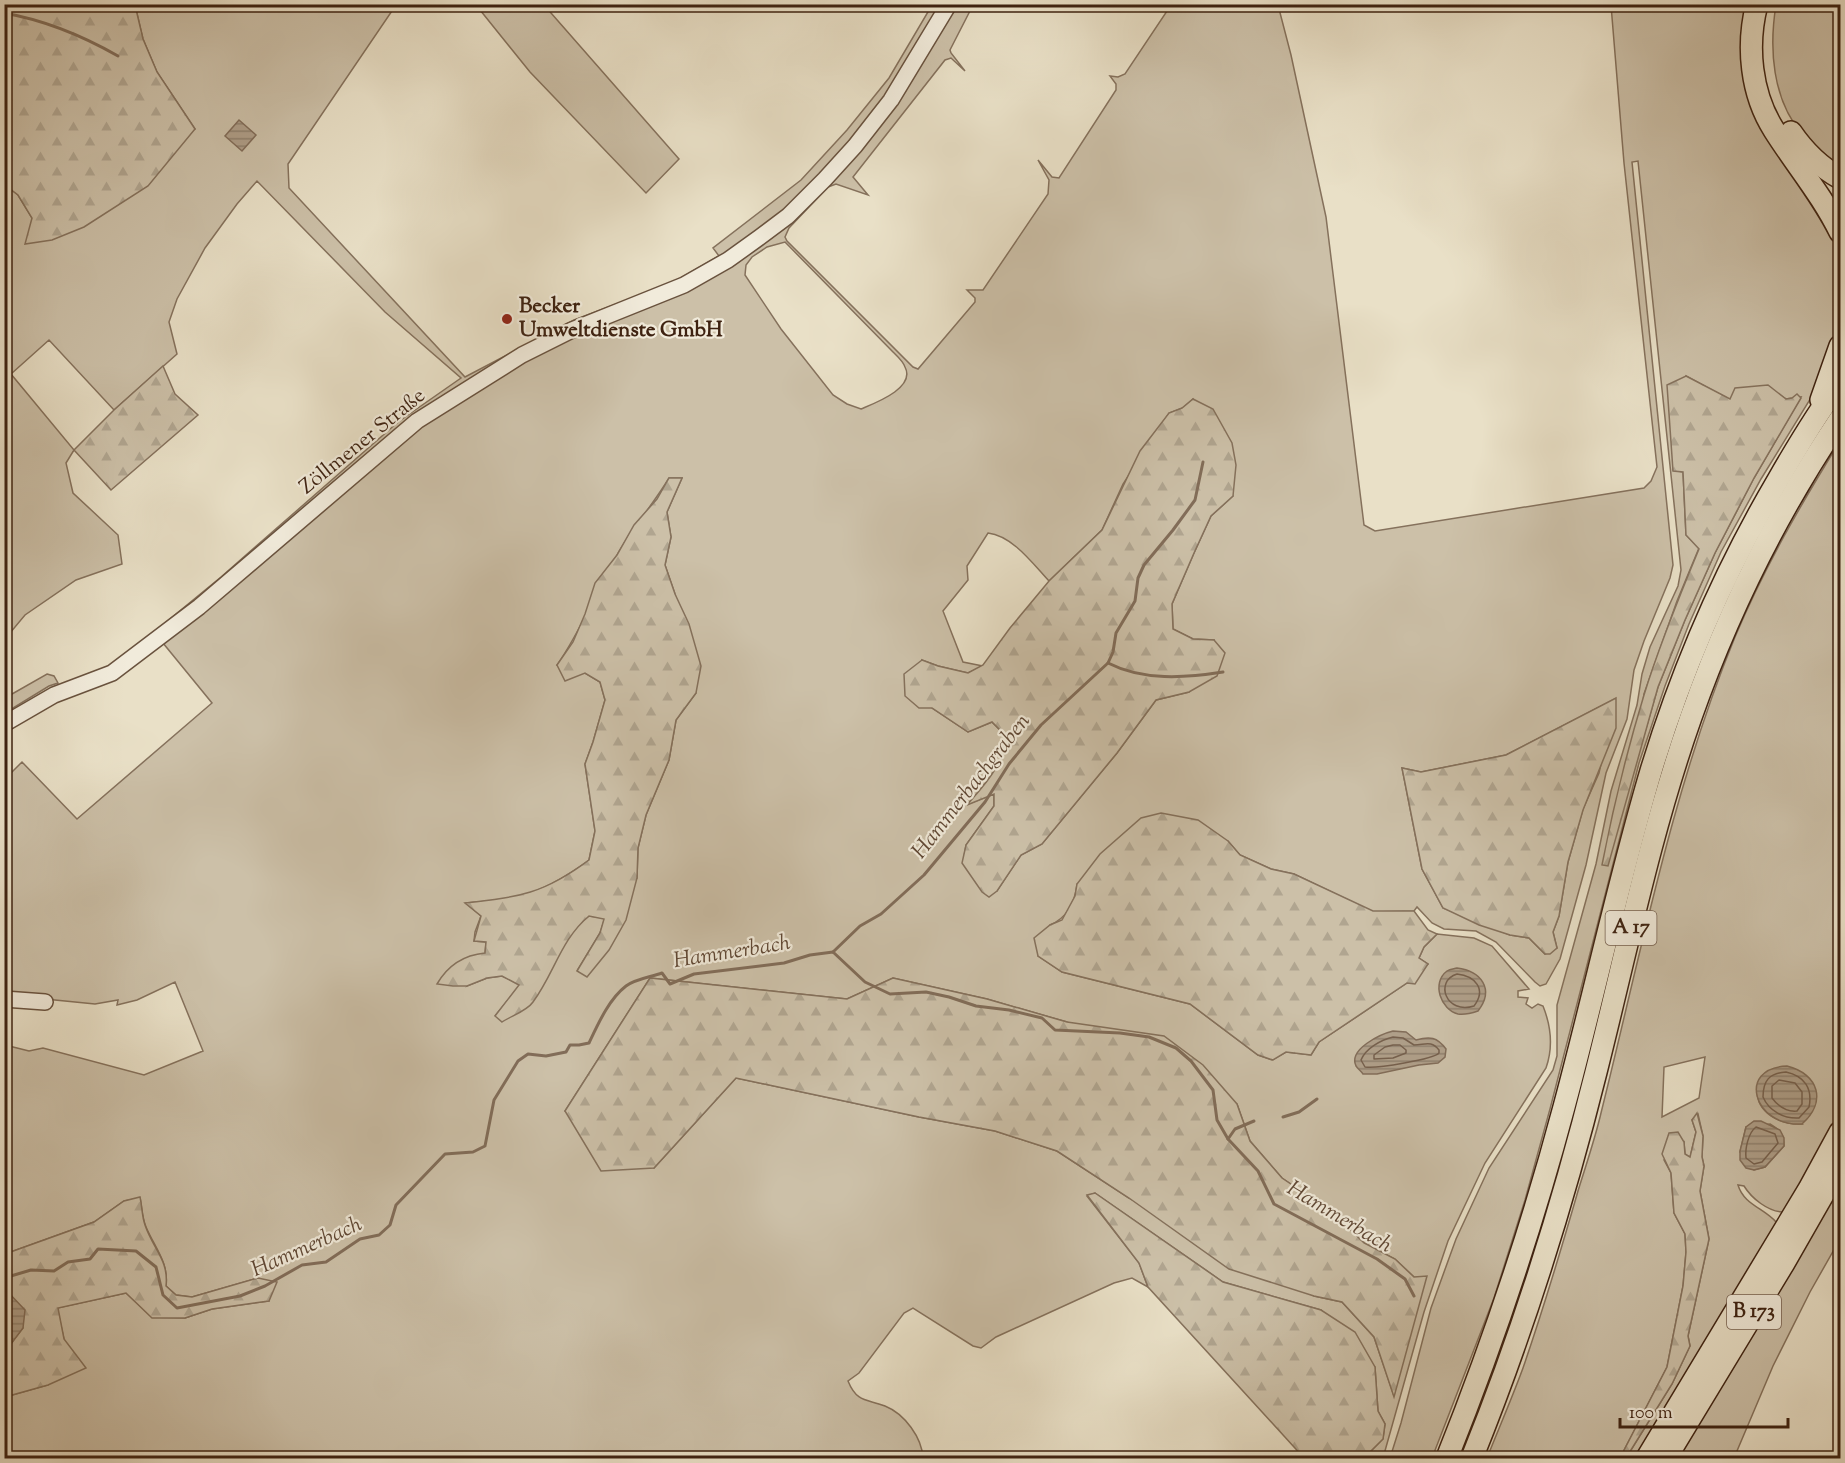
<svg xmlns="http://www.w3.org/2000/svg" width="1845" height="1463" viewBox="0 0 1845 1463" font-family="'Sorts Mill Goudy',serif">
<defs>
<pattern id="forest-firs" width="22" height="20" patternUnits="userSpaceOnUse" patternTransform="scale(1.5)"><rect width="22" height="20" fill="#ccc0a8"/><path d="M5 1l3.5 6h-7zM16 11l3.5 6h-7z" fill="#b0a590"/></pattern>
<pattern id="water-rules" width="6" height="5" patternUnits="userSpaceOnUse" patternTransform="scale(1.5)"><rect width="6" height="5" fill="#af9f89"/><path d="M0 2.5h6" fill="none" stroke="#90816f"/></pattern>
</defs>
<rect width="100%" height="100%" fill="#e9e0c7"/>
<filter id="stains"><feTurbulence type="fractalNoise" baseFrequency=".00333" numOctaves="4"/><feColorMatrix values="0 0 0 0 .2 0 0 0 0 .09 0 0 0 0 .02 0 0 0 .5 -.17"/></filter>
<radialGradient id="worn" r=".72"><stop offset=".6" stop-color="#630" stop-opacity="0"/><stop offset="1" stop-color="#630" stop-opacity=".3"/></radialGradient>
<g fill="#ccc0a8" stroke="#85715c" stroke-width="1.5" fill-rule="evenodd">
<path d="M135,5H396L288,164L289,188L465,377L574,320L672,283L719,256L713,248L801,180L847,130L889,78L932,5H973L950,50L951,53L965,71L951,58L945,60L853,177L868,195L836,184L828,187L789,228L785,237L787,241L913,367L918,369L975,302V298L967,290H983L1048,194L1049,180L1038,160L1052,177L1059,178L1116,90V84L1110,76L1118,77L1125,74L1171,5H1278L1291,55L1326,217L1364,525L1375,531L1644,488L1651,481L1657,467L1624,163L1611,5H1752L1746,53L1836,234L1840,248V332L1814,393L1761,479L1721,552L1689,624L1665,686L1639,763L1550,1109L1525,1200L1494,1298L1432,1458H1390L1401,1423L1431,1308L1456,1239L1489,1168L1553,1070L1557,1056V1005L1596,864L1611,791L1637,705L1642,674L1650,647L1678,586L1681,570L1638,161L1632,162L1673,565L1670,578L1644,641L1634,670L1627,719L1606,773L1586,865L1560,959L1546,984L1540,986L1535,982L1496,942L1476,931L1444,929L1432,923L1417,907L1414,911L1373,912L1294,874L1271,869L1240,855L1228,841L1077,884C1075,902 1067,918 1050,925L1038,956L1062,972L1190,1004L1258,1055L1272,1060L1286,1052L1311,1055L1319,1042L1407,983L1428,964L1419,958L1424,947L1437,934L1474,938L1492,946L1529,989L1518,991V997L1528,998L1526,1004L1532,1008L1538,1004L1543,1006C1551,1026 1553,1048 1546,1068L1485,1163L1448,1241L1424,1312L1383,1458H1367L1369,1453L1383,1439L1385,1424L1378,1411L1375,1367L1321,1310L1223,1282L1095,1193L1087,1196L1139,1263L1148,1287L1132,1278L1114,1283L996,1337L981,1348L973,1346L913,1308L904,1313L859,1373L848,1381C857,1403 867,1399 885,1406C905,1414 922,1438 923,1458H5V1397L48,1385L64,1339L57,1308L126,1293L152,1317L185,1318L212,1309L269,1301L258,1278L192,1297L176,1295L166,1286C169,1263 155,1248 146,1227C142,1218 142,1207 140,1198L124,1201L94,1222L5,1254V1045L29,1051L43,1048L144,1075L203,1051L175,982L137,1000L117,1005L118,1000L95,1004L5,995V779L22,762L77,819L212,703L154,632L221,577L398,422L461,378L385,312L257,181L237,204L205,248L177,299L169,322L177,354L114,410L49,340L11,374L74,450L66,463L73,493L118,535L122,564L76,580L25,615L5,639V185L18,195L32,218L195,129L157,72L143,39ZM785,242L893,352C897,356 903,361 905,367C916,388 875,403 861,409L847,404L833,395L781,329L745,275L746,265L752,257L767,247ZM1686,376L1730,400L1781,396L1786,399L1801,397L1754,478L1715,553L1685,620L1658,687L1634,770L1644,694L1677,601L1699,548L1686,535L1683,472L1673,470ZM1193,399L1233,496L1211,516L1194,553L1172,604L1173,629L1193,639L1214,640L1189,692L1156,700L1117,753L1042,844L1021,855L997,891L963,863L966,845L994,806V794L968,804C986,783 1007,762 1003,733L992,722L968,732L932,708L922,660L938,666L968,673L983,666L963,662L943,611L968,580L967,566L988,533C1013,536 1033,564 1049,581L1102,530L1123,484L1169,413L1183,408ZM669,478H682L667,512L671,537L665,565L675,594L696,693L676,720L669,760L646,815L638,848L637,878L577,971L600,933L605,918L589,916L578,925L495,1016L520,985L502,976L487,978L467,986L485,954L486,942L474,941L475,932L481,916L466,903C483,901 501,901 518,897C544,890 567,876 589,860L595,831L585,764L593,742L605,700L600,682L585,673L557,665C581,631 596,592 617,555C632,528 653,505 669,478ZM1615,699L1599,773L1583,809L1568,862L1559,916L1553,932L1557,948L1545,954L1529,938L1510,935L1443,908L1422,869L1402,768L1421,772L1506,755ZM650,978L847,999L893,978L987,999L1067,1022L1237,1104L1250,1141L1282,1178L1332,1212L1364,1243L1395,1259L1414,1277L1394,1396L1374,1337L1342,1302L1314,1296L1129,1198L1057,1151L995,1131L919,1117L736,1078L654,1168L565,1111Z"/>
<polygon points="476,5 544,5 679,159 646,193 530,72"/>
<path d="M1776,5H1840V169C1828,158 1813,147 1802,134C1772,99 1769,48 1776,5Z"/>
<path d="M1840,441V1119C1827,1143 1803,1197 1782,1212C1768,1211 1752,1199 1744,1186L1738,1185C1744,1205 1764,1208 1776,1222L1775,1234L1640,1458H1626L1672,1384L1690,1346L1688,1336L1709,1239L1700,1191L1704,1166L1702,1157L1703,1136L1698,1114L1692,1120L1696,1132L1690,1158L1685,1154L1684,1142L1664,1160L1671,1173L1674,1213L1685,1234L1686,1252L1683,1286L1667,1367L1620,1458H1487C1499,1428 1512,1398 1523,1368C1543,1310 1561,1250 1578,1191C1586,1165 1595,1139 1601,1113C1641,953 1672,790 1735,637C1764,568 1801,504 1840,441ZM1705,1057L1699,1098L1662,1117L1664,1067ZM1757,1089L1802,1124C1780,1125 1756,1113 1757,1089ZM1770,1124C1780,1130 1784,1134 1784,1146L1765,1167L1754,1170L1740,1152L1746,1127Z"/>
<polygon points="47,674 54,676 58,683 49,686 5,713 5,698"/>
<polygon points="1840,1179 1840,1239 1810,1292 1773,1366 1734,1458 1674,1458"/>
</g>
<g fill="url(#forest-firs)" stroke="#85715c" stroke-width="1.5">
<polygon points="4,5 135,5 143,39 157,72 195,129 148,186 84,227 52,240 25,244 32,218 18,195 5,185"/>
<polygon points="163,366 175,394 198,415 111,490 74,450 114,410"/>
<path d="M1686,376L1730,399L1735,388L1768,385L1786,399L1792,398L1797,394L1801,398L1754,478L1715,553L1685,620L1658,687L1608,866L1602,865C1613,808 1627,751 1644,695C1659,646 1679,597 1699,549L1686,535L1683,472L1673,471L1667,385Z"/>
<path d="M1193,399L1213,409L1232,443L1236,465L1233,496L1211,516L1194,553L1172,604L1173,629L1193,639L1214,640L1225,653L1217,676L1189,692L1156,700L1117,753L1042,844L1021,855L997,891L989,897L982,892L962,863L966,845L994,806V794L967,805C985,784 1007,763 1003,733L992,722L968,732L932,708H919L905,696L904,674L922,660L938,666L968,673L983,665L1010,628L1049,581L1102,530L1140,451L1169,413L1182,408Z"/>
<path d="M669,478H682L667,512L671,537L665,565L675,594L689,624L701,666L696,693L676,720L669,760L646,815L638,848L637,878L626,920L609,950L587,977L577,971L600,933L604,919L589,916C561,939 554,974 533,1002C527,1011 511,1016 502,1022L495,1016L519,985L502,976L487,978L467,986H453L437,984C448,965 464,955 485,953L486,942L474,941L481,916L465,903C519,897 544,894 589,860L595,831L585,764L593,742L605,700L600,682L585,673L565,681L557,665L573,642L585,614L595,583L617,555L634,525L657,499Z"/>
<polygon points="1616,698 1616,728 1583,810 1568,862 1559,916 1553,932 1557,948 1550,954 1545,954 1529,938 1510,935 1479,925 1443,908 1422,869 1402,768 1421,772 1506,755"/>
<polygon points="1161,813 1198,820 1228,841 1240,855 1271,869 1294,874 1373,911 1414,911 1428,930 1437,934 1424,947 1419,958 1428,964 1415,984 1407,983 1319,1042 1311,1055 1286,1052 1273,1060 1258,1055 1190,1004 1062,972 1038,956 1034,938 1050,925 1062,920 1075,896 1077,884 1100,854 1141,818"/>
<polygon points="650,978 847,999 893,978 987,999 1067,1022 1164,1036 1203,1065 1237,1104 1250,1141 1282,1178 1332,1212 1364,1243 1395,1259 1414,1277 1427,1276 1394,1397 1374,1337 1342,1302 1314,1296 1229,1269 1129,1198 1057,1151 995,1131 919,1117 736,1078 654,1168 601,1171 565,1111"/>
<polygon points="1697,1113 1703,1136 1702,1157 1704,1166 1700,1191 1709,1239 1688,1336 1690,1346 1672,1384 1626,1458 1620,1458 1667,1367 1683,1286 1686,1252 1685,1234 1674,1213 1671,1173 1662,1154 1669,1133 1678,1132 1684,1142 1685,1154 1690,1157 1696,1132 1692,1120"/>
<polygon points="1095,1193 1223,1282 1321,1310 1355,1332 1375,1367 1378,1411 1385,1424 1383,1439 1369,1453 1367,1458 1304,1458 1148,1287 1139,1263 1087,1195"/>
<path d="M140,1197C142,1206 142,1217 145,1225C153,1249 169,1260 166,1286L176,1295L192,1297L258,1278L277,1282L269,1301L212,1309L185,1318H152L126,1293L58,1308L64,1339L86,1368L48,1385L5,1397L4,1352L23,1328L7,1292H5V1254L94,1222L124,1201Z"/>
</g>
<g fill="url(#water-rules)" stroke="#826d59" stroke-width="1.5">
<polygon points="239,120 256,135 242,151 225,136"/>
<path d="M1457,968C1481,971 1495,989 1478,1011C1472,1013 1465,1015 1458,1014C1441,1010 1431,983 1447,971C1450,969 1453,969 1457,968Z"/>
<path d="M1393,1031L1406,1032L1416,1040C1430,1036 1437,1037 1446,1049L1445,1057L1438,1063L1419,1065L1377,1074H1363C1361,1071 1358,1069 1356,1066C1348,1049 1381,1034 1393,1031Z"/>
<path d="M1787,1066C1819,1074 1827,1102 1802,1124C1754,1127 1736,1068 1787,1066Z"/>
<polygon points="1754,1121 1761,1121 1780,1130 1784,1138 1784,1146 1765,1167 1754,1170 1746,1168 1740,1160 1740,1151 1746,1127"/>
<polygon points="7,1291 25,1310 23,1328 5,1352 4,1292"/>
</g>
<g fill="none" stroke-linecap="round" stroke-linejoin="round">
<g stroke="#76604d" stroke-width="1.5">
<path d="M1457,974C1475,976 1487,989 1474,1006C1446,1015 1434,981 1457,974Z"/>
<path d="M1393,1037L1403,1038L1414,1045C1425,1045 1431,1040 1439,1050V1053C1434,1059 1376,1069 1365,1067L1361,1060C1366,1048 1381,1040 1393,1037Z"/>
<polygon points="1393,1045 1400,1045 1406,1050 1406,1053 1393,1058 1374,1059 1374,1055 1385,1047"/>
<path d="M1786,1072C1804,1076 1813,1088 1809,1107L1799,1118C1784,1119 1769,1111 1763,1097C1763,1081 1769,1073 1786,1072Z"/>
<path d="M1779,1080L1795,1083L1802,1092V1104L1797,1111C1787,1112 1778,1106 1772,1098V1086Z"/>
<path d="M1756,1127L1775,1134L1778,1143L1762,1162L1754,1164L1746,1158C1745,1149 1748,1133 1756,1127Z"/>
</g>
<g stroke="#826d59" stroke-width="3">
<path d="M4,13C44,20 83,36 118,56"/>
<path d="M1108,663C1143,681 1185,678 1223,672"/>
<polyline points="833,952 860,926 881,914 924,875 985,802 1009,764 1041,725 1108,663 1113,652 1116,633 1135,601 1138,578 1144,565 1173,530 1195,500 1203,462"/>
<polyline points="1283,1117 1299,1112 1317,1099"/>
<polyline points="1228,1139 1235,1129 1254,1121"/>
<path d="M4,1278L31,1270L54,1271L68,1262L90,1259L98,1249L136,1251L156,1267L163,1295L177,1308L240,1296L265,1286L302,1265L326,1262L360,1239L379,1235L390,1225L396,1205L445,1154L473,1152L485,1146L494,1100L518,1061L528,1054L546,1056L566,1052L570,1045H579L589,1043C598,1024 609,999 626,986C635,979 651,977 662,973L670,984L694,974L784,963L810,955L833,952L865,982L890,994L926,992L949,997L976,1006L1009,1010L1042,1018L1055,1030L1120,1033L1149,1037L1176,1048L1191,1061L1213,1090L1217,1120L1228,1139L1258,1171L1274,1204L1377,1259L1405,1279L1414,1296"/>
</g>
<g stroke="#69523e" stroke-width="18">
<g id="minor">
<polyline points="4,724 54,695 112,673 199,607 417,421 522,355 572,330 684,285 728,260 760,237 788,216 825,179 855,146 891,100 949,4"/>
<polyline points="4,999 45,1002"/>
</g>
</g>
<g stroke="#3e2211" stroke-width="24">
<g id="highway">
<path d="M1757,4C1746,46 1751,94 1774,130C1796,165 1822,195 1840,232"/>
<path d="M1791,132C1804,151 1820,167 1840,178"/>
<polyline points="1821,400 1840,346"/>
<path d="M1447,1458C1493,1343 1532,1227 1564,1107C1594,996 1618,882 1651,771C1682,669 1724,572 1778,480C1797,447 1817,413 1840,383"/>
<path d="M1472,1458C1523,1332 1563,1204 1596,1072C1626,953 1650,833 1691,717C1728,612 1778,511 1840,419"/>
<polyline points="1647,1458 1809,1189 1840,1132"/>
<polyline points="1666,1458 1784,1263 1840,1165"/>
</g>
</g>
<use href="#minor" stroke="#f1ebdb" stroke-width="15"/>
<use href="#highway" stroke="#e9e0c7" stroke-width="21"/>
</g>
<circle fill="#8f2418" stroke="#f1ebdb" stroke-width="2" cx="507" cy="319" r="6"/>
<g text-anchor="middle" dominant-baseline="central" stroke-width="4.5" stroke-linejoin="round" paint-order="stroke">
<g fill="#f1ebdb" stroke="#745e4e" stroke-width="1.5">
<rect x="1605.5" y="911" width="51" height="34" rx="4.5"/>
<rect x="1727" y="1295" width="54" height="34" rx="4.5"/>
</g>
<g font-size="20" font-weight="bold" fill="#3e2211">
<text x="1631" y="928">A 17</text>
<text x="1754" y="1312">B 173</text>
</g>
<g font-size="21" font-weight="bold" fill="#3e2211" stroke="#f1ebdb" text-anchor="start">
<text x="519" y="307">Becker<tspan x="519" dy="24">Umweltdienste GmbH</tspan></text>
</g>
<g font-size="21" fill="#3e2211" stroke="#f1ebdb">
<text transform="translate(363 442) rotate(-39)">Zöllmener Straße</text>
</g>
<g font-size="22" font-style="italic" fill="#604835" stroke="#f1ebdb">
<text transform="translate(972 787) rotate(-52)">Hammerbachgraben</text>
<text transform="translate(732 953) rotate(-9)">Hammerbach</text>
<text transform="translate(1339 1218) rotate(31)">Hammerbach</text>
<text transform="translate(307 1248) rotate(-24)">Hammerbach</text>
</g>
</g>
<rect width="1845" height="1463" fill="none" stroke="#e9e0c7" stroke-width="24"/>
<rect x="6" y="6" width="1833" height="1451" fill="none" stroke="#3e2211" stroke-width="3"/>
<rect x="12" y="12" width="1821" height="1439" fill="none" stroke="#3e2211" stroke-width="1.5"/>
<path d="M1620 1418v9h168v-9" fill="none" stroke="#3e2211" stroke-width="3"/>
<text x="1629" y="1418" font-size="18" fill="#3e2211" stroke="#f1ebdb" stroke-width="4.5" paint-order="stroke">100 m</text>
<rect width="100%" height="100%" filter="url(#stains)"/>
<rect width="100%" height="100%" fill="url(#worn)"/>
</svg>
